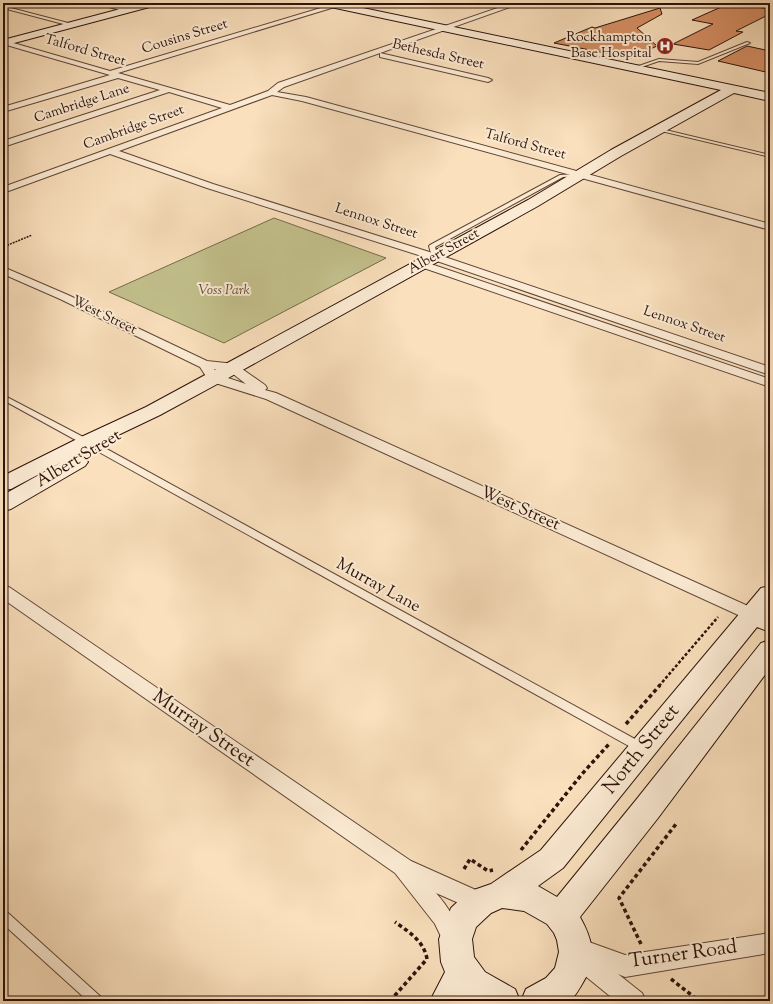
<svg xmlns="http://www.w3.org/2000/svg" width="773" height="1004" viewBox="0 0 773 1004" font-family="'Sorts Mill Goudy',serif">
<rect width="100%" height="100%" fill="#fae0bd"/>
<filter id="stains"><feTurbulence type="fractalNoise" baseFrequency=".005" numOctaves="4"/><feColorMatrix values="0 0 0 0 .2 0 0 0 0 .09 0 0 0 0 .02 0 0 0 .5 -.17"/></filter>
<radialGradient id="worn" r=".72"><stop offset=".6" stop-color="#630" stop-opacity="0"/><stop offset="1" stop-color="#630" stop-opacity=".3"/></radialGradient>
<polygon fill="#c3c18d" stroke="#786a4b" points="274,218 386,258 224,343 109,292"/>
<g fill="#d79065" stroke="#2c1209">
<polygon points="730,3 770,9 770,14 736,31 743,32 709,50 673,44 713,24 692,20"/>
<polygon points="660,8 662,14 637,28 657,46 631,58 554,43 592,27 595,28"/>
<polygon points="747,46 770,51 770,73 718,61"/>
</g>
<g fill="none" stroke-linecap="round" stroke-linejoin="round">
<g stroke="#604636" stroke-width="2">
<g id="lane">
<polygon points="3,6 72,24 73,25 71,26 3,8"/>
<polygon points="747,42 750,43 698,64 659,61 636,69 633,68 659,59 698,62"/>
<polygon points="657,128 770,155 770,157 657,130"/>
<polygon points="578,174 580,174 580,176 563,177 435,247 438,257 435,259 432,257 429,246 430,245 560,175"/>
<polygon points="3,395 89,440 90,442 89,444 83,444 3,400"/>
<polygon points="97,447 103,447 644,744 645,747 644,750 640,751 636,750 97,451 96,449"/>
<polygon points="3,911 7,912 101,997 103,1001 88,1001 3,924"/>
</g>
</g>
<g stroke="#604636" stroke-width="2">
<g id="street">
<polygon points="95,3 106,3 130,10 127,12"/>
<polygon points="512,3 521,3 284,87 277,92 306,97 770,224 770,230 302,101 272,95 119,151 213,184 439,255 770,367 770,375 431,259 207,188 110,154 3,193 3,187 222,108 169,92 3,147 3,141 160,90 118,78 3,112 3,107 110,75 3,44 3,40 110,71 334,4 338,4 338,6 118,73 230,105 268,91 278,83"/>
<polygon points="380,53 488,78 492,80 488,82 380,57"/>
<polygon points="422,261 770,379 770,387 418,266 417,264 418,262"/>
<path d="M3,267L68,295L207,361L235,364L265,385L267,388L265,390L276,393L759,611L761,615L759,619L753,621L747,619L266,399L209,381L200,367L60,299L3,274ZM214,369L228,370L246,384L219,375Z"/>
<path d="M3,586L9,587L411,861L487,895L490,902L487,909L479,912L436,893C450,909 456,921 465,940L462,947L454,950L446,947L435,924L395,873L3,599Z"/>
<polygon points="770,933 770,953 625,977 618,974 642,993 646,1001 616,1001 568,962 565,955 566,952 564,947 567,940 575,937 625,955"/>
</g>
</g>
<g stroke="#2c1209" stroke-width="2">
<g id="secondary">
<polygon points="143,3 159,3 157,5 3,46 3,40"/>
<polygon points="321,3 339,3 770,93 770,101 734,93 621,156 538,206 221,382 160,415 72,457 78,456 85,458 88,462 85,466 11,509 3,511 3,495 62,462 11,489 3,490 3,476 79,438 146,407 207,374 528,200 611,150 721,90 326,6"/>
<path d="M770,586V610L769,612L770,613V632L757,627L563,868L538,886L557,897L636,800L761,643L770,640V668L658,818L580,917C592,939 596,953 586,977C581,986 577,994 570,1001H521L526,989L546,978L555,968L559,952L557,940L554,933L547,924L524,911L502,908L491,913L476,927L472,939L474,957L485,972L515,989L520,1001H471L467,999L466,1001H430L445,972L441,962L439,939L451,908L468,892L491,884L541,850L761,588Z"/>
</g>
</g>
<polyline stroke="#2c1209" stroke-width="1" stroke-dasharray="1.5 1" stroke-linecap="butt" points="759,3 770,5"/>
<polyline stroke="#2c1209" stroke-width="1.5" stroke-dasharray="2 1" stroke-linecap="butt" points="4,254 8,245 32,235"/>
<polyline stroke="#2c1209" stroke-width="2" stroke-dasharray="2.5 1.5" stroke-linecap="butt" points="3,256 4,253"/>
<polyline stroke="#2c1209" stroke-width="2.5" stroke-dasharray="3 2" stroke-linecap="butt" points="659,686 718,617"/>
<g stroke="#2c1209" stroke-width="3.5" stroke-dasharray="4 3" stroke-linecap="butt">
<polyline points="626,724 660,685"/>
<polyline points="521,850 582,774 609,744"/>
<polyline points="464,869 470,859 488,871 493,870"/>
<polyline points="641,944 619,898 676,824"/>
<polyline points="671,979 699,1001"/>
<path d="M390,1001L427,959C424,941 409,932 395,922"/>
</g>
<use href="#lane" fill="#fcebd4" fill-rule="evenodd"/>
<use href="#street" fill="#fcebd4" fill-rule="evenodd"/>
<use href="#secondary" fill="#fcebd4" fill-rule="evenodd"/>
</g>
<defs>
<g id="hospital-disc" transform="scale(0.9)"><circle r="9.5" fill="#8f2418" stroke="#fcebd4"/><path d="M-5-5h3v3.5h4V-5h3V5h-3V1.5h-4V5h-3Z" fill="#fff"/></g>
</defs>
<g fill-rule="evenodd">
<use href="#hospital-disc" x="665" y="46"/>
</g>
<g text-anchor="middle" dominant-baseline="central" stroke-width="4" stroke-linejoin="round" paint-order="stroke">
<g font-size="14" fill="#2c1209" stroke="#fcebd4">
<text transform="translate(185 37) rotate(-17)">Cousins Street</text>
<text transform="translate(85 51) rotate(16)">Talford Street</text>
<text transform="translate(438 55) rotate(13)">Bethesda Street</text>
<text transform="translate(82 104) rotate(-18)">Cambridge Lane</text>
<text transform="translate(134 128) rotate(-20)">Cambridge Street</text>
<text transform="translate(525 145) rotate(15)">Talford Street</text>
<text transform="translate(376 222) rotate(18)">Lennox Street</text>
<text transform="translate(444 252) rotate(-29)">Albert Street</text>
<text transform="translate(104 316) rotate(26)">West Street</text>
<text transform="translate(684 325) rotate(19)">Lennox Street</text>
</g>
<g font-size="14" fill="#2c1209" stroke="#fcebd4" text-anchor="end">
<text x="652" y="38">Rockhampton<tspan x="652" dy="16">Base Hospital</tspan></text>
</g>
<g font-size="14" font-style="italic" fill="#614f37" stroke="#fcebd4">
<text x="224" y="291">Voss Park</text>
</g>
<g font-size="17" fill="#2c1209" stroke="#fcebd4">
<text transform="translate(79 459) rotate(-31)">Albert Street</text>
<text transform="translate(520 509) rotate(24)">West Street</text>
<text transform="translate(378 586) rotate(29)">Murray Lane</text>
</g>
<g font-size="20" fill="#2c1209" stroke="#fcebd4">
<text transform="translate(203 729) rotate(35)">Murray Street</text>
<text transform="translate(642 750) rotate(-51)">North Street</text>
<text transform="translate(683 955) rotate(-8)">Turner Road</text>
</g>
</g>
<rect width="773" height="1004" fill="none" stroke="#fae0bd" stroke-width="16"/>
<rect x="4" y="4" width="765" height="996" fill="none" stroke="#2c1209" stroke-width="2"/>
<rect x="8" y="8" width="757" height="988" fill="none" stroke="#2c1209"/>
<rect width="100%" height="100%" filter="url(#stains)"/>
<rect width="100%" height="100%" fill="url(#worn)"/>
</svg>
